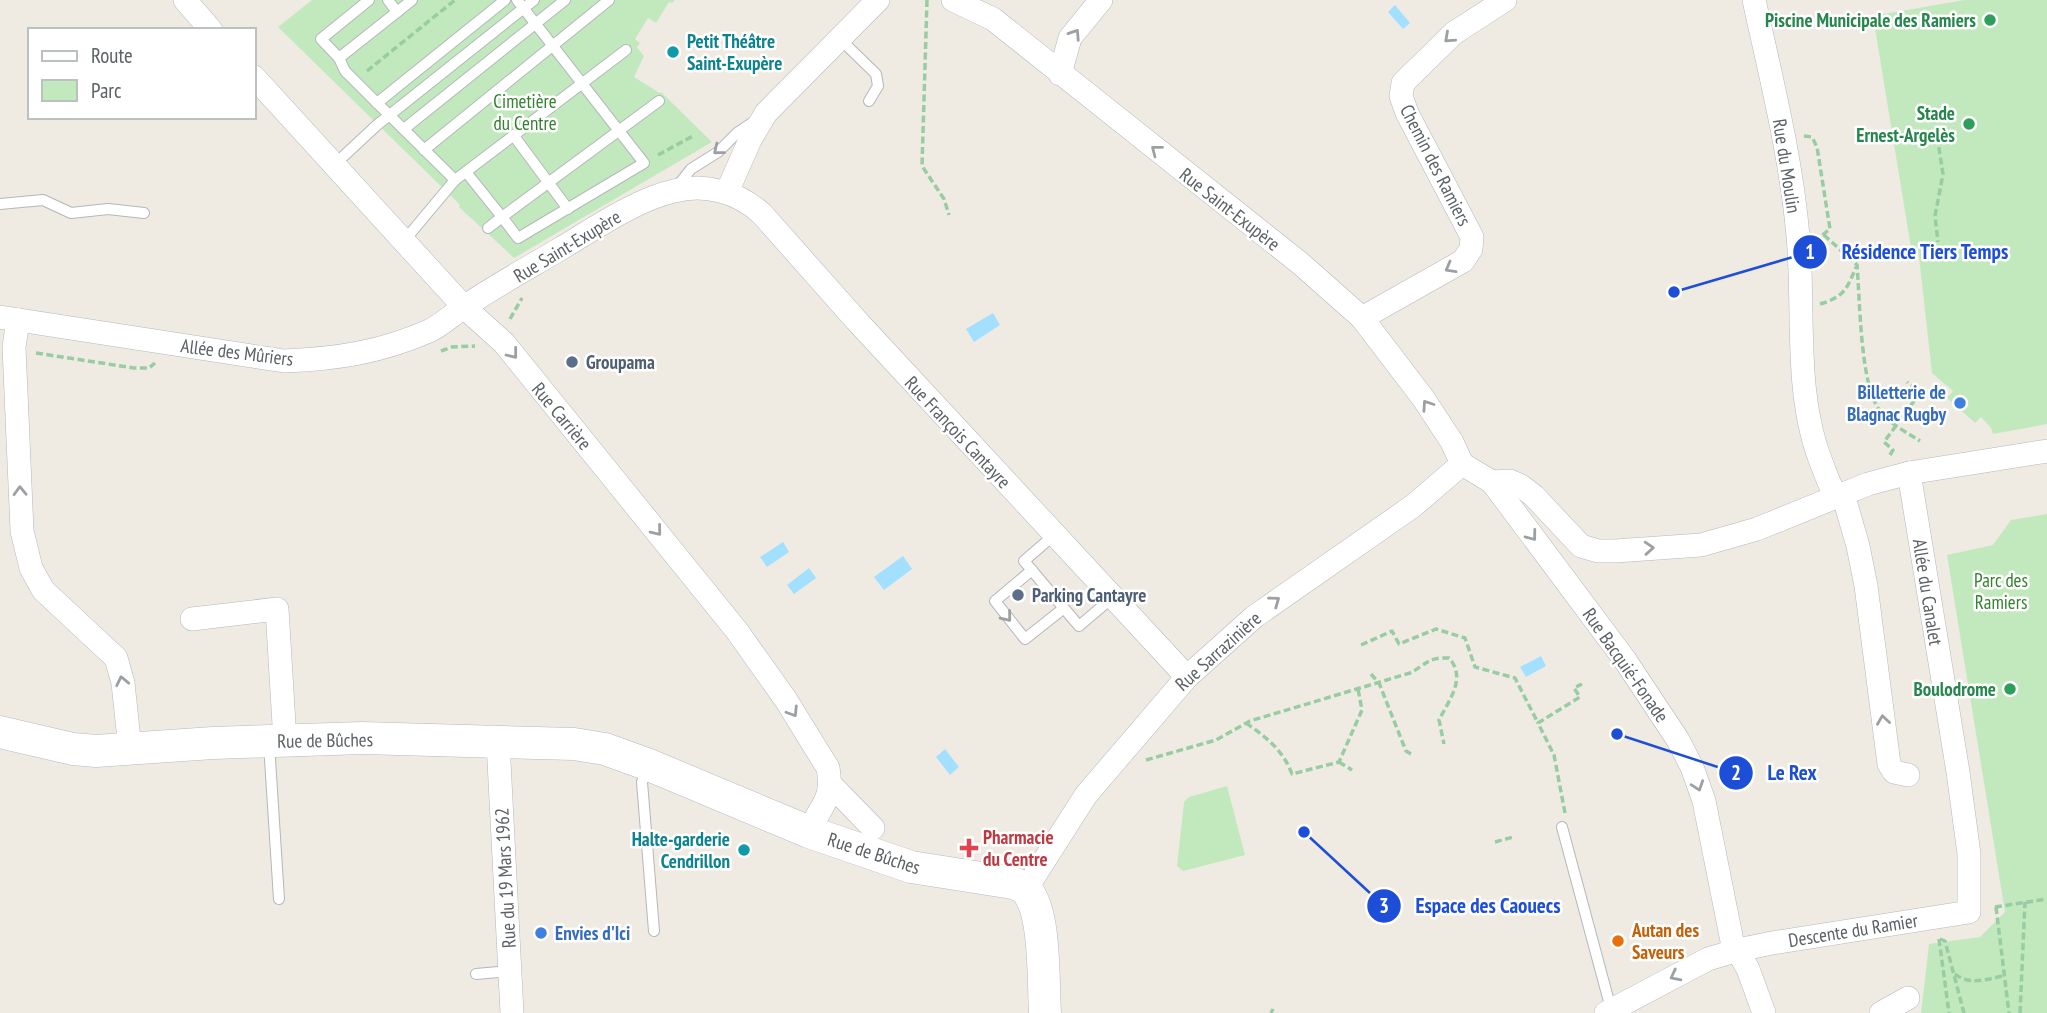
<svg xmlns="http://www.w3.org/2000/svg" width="2047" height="1013" viewBox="0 0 2047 1013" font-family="'PT Sans Narrow',sans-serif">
<rect width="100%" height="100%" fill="#efebe3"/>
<g fill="#c2e9be">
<polygon points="312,0 675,0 672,3 669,2 656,23 648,18 635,39 640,43 637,47 644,56 634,77 660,93 661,92 712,142 514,258 459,207 460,205 454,199 278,27"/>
<polygon points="1964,0 2047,0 2047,424 1993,434 1991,428 1981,417 1975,423 1947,398 1953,391 1932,373 1918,248 1911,248 1873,16"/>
<polygon points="2047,514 2047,1013 1921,1013 1929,944 1980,937 2005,912 1947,555 1993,545 2011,520"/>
<polygon points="1227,786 1245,855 1183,871 1177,866 1184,802 1189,797"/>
</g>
<g fill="#a3e0ff">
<polygon points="1395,5 1410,23 1403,29 1388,12"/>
<polygon points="993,313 1000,325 974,342 966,329"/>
<polygon points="783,542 789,552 767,567 760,557"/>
<polygon points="903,556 912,569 884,590 874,577"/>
<polygon points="809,568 816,578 794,594 787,585"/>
<polygon points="1541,656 1546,666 1526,677 1520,667"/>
<polygon points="945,749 959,767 950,775 936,757"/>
</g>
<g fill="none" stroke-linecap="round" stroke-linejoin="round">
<g stroke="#b4b7bb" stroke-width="12">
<g id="service">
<polyline points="369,0 321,39 339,58 397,12"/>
<polyline points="388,0 397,12 412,0"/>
<polyline points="840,39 876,74 878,86 869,101"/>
<polyline points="339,58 345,71 377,103 505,0"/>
<polyline points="377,103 455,180 404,241"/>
<polyline points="404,129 565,0"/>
<polyline points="514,136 568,209"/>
<polyline points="424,150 609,0"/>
<polyline points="334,165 377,125 534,0"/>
<polyline points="466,172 502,217 659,101"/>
<polyline points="455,180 626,50"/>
<polyline points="675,189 691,169 718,152 737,133 755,121"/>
<polyline points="0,204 43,200 71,213 108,209 144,213"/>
<polyline points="488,228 502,217 518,238 644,163 517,0"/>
<polyline points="1054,535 1024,561 1079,626 1112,598"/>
<polyline points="1032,570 995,601 1025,639 1064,608"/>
<polyline points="269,744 279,899"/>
<polyline points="648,767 642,782 654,931"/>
<polyline points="1562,827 1611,1009"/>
<polyline points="476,974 510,971"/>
</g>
</g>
<g stroke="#b4b7bb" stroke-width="24">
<g id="minor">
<polyline points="185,0 211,30"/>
<polyline points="953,0 993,19 1301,264 1362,318 1423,398 1452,442 1462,464"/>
<path d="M1754,0C1771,78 1791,156 1798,236C1805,312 1793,395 1823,467C1827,477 1830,488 1837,496"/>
<polyline points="1060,74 1070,38 1101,0"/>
<path d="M254,77L464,307L504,343L737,631L786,700L828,768C834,801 820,805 809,832"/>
<polyline points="727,192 750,140 766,113 878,0"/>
<path d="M0,317L284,361C337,359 381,352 429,331C442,325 453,314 464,307C495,286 528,268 560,249C592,230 637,199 674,191C706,183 738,192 762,214L856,320L1187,677"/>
<polyline points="1362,318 1463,261 1471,249 1472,237 1407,113 1401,96 1403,83 1454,33 1505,0"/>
<polyline points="18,320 14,347 22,531 31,568 43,590 116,658 123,683 130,749"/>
<polyline points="1462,464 1492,482 1510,481 1521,486 1534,496 1581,546 1598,551 1615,551 1701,545 1757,529 1868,484 1909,473 2047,451"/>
<polyline points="1492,482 1625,660 1678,740 1692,767 1704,801 1732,941 1748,969 1764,1013"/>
<polyline points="1843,494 1858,546 1866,586 1889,764 1894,772 1908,775"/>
<polyline points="192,619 277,609 285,741"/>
<polyline points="498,742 512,1013"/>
<polyline points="831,785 873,828"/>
<polyline points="1026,889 1086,795 1187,677 1254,617 1413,506 1462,464"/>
<polyline points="1606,1013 1708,959 1738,950 1772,943 1969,912 1969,854 1958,772 1909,473"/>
<polyline points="1881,1013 1908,998"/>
</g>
</g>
<g stroke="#b5b9bf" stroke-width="33">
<path id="secondary" d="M0,732L73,749L96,751L213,743L362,738L574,744L605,749L649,765L809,832L911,867L1013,883C1018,885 1024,887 1027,891C1046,913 1043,983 1045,1013"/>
</g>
<g stroke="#98cca2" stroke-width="3.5" stroke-dasharray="7 3.5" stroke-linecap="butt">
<polyline points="927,0 922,166 944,199 949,215"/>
<polyline points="367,71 455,0"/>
<polyline points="1934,116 1943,174 1935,216 1938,242"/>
<polyline points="1804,136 1812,137 1817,147 1830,229 1820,237"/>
<polyline points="658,155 693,136"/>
<path d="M1824,235L1857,265C1860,300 1860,380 1878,408C1888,423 1906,432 1920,441"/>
<path d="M1820,304C1844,297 1847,289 1856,267"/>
<polyline points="510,319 522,298"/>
<polyline points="441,351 452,347 475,346"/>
<polyline points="36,353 134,368 149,368 155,363"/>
<polyline points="1890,455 1893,450 1884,442 1920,393 1907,382"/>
<polyline points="1361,645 1392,631 1399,644 1436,629 1465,638 1475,667 1515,678 1538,723"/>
<polyline points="1371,674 1379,683 1406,751 1411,754"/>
<path d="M1246,723C1266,737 1283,750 1292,774L1339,762L1362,710L1358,689"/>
<path d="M1146,760L1216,740L1250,721L1410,673C1427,664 1428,657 1449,658C1467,678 1449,700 1439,720L1444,744"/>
<polyline points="1339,762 1352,770"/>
<polyline points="1565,813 1554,755 1538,723 1580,697 1574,688 1582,684"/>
<polyline points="1495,842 1513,837"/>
<polyline points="1995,907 2047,899"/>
<polyline points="1996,907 2009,1013"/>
<polyline points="1939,939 1949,1013"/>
<polyline points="1940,939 1945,941 1964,1013"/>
<path d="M1955,974C1970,986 1986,979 2004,976"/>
<polyline points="1271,1013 1273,1009"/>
<polyline points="2020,1013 2025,902"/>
</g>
<use href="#service" stroke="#fff" stroke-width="10"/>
<use href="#minor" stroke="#fff" stroke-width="23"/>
<use href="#secondary" stroke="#fff" stroke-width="32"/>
</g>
<defs><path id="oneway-chevron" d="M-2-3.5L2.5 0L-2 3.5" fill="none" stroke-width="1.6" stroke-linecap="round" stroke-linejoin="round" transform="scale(1.75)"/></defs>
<g stroke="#9da0a3">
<use href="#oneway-chevron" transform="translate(1075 34) rotate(-57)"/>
<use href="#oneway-chevron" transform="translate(1449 38) rotate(138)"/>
<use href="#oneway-chevron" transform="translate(718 150) rotate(141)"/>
<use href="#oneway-chevron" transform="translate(1156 150) rotate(-142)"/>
<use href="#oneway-chevron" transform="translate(1450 268) rotate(151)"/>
<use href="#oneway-chevron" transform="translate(513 354) rotate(52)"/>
<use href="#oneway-chevron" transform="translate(1427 405) rotate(-124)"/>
<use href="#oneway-chevron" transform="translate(20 491) rotate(-92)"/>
<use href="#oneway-chevron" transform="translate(657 531) rotate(51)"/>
<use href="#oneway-chevron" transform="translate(1532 536) rotate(53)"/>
<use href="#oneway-chevron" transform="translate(1649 548) rotate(-4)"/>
<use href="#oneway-chevron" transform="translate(1275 601) rotate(-36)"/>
<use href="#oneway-chevron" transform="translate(1007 617) rotate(51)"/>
<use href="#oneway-chevron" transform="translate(122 681) rotate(-102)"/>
<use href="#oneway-chevron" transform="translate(793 712) rotate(58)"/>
<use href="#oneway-chevron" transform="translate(1883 720) rotate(-98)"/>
<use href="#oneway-chevron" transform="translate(1698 786) rotate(71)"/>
<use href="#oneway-chevron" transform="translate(1675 976) rotate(153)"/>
</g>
<g fill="#2e9e5b" stroke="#fff" stroke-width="2.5">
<circle cx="1990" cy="20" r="7"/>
<circle cx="1969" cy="124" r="7"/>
<circle cx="2010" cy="689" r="7"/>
</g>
<g fill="#0f9aa8" stroke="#fff" stroke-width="2.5">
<circle cx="673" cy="52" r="7"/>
<circle cx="744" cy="850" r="7"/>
</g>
<g fill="#5c6f8a" stroke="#fff" stroke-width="2.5">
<circle cx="572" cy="362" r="7"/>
<circle cx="1018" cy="595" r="7"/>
</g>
<g fill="#3f7fe0" stroke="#fff" stroke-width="2.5">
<circle cx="1960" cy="403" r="7"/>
<circle cx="541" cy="933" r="7"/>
</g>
<path fill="#e0444e" stroke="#fff" stroke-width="2.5" d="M965.5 837.5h7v7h7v7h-7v7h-7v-7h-7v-7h7z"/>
<circle fill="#e8710a" stroke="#fff" stroke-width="2.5" cx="1618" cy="941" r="7"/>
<g text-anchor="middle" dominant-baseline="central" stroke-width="5" stroke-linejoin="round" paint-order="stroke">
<g font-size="19" font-weight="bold" fill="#27864d" stroke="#fff" text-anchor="end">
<text x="1976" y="20">Piscine Municipale des Ramiers</text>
<text x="1955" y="113">Stade<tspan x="1955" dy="22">Ernest-Argelès</tspan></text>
<text x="1996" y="689">Boulodrome</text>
</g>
<g font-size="19" font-weight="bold" fill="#0d838f" stroke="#fff" text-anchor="start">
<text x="687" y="41">Petit Théâtre<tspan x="687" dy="22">Saint-Exupère</tspan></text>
<text x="730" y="839" text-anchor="end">Halte-garderie<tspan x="730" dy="22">Cendrillon</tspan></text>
</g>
<g font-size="19" fill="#32822e" stroke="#fff">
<text x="525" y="101">Cimetière<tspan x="525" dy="22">du Centre</tspan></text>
<text x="2001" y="580">Parc des<tspan x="2001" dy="22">Ramiers</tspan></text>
</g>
<g font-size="19" fill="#5b6165" stroke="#fff">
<text transform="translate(1436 165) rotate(63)">Chemin des Ramiers</text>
<text transform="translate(1787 166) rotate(81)">Rue du Moulin</text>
<text transform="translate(1230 209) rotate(38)">Rue Saint-Exupère</text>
<text transform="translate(567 246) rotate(-31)">Rue Saint-Exupère</text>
<text transform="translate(237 352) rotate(7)">Allée des Mûriers</text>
<text transform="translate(562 416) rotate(50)">Rue Carrière</text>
<text transform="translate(958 432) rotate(47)">Rue François Cantayre</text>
<text transform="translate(1928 592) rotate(81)">Allée du Canalet</text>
<text transform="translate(1218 651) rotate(-42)">Rue Sarrazinière</text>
<text transform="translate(1626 665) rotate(55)">Rue Bacquié-Fonade</text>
<text transform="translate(325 740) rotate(-1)">Rue de Bûches</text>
<text transform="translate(874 853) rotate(18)">Rue de Bûches</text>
<text transform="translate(505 878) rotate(-93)">Rue du 19 Mars 1962</text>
<text transform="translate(1853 930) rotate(-9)">Descente du Ramier</text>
</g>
<g font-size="19" font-weight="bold" fill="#4e5e75" stroke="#fff" text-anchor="start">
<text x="586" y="362">Groupama</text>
<text x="1032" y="595">Parking Cantayre</text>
</g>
<g font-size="19" font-weight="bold" fill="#366cbe" stroke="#fff" text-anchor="end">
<text x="1946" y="392">Billetterie de<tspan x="1946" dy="22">Blagnac Rugby</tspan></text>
<text x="555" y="933" text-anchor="start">Envies d'Ici</text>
</g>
<g font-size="19" font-weight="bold" fill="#be3a42" stroke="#fff" text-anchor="start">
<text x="983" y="837">Pharmacie<tspan x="983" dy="22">du Centre</tspan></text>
</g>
<g font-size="19" font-weight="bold" fill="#c56008" stroke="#fff" text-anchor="start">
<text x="1632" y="930">Autan des<tspan x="1632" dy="22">Saveurs</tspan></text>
</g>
</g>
<path fill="none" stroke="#1d4ed8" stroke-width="2.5" d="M1674 292L1810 252M1617 734L1736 773M1304 832L1384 906"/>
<g fill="#1d4ed8" stroke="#fff" stroke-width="2.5">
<circle cx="1674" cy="292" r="7"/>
<circle cx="1617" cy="734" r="7"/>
<circle cx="1304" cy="832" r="7"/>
<circle cx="1810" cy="252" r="18"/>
<circle cx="1736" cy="773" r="18"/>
<circle cx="1384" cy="906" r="18"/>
</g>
<g font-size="21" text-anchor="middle" font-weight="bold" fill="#fff">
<text x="1810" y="259">1</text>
<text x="1736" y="780">2</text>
<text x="1384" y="913">3</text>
</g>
<g font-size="21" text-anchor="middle" font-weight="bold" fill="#1d4ed8" stroke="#fff" stroke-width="5" stroke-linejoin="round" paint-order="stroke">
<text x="1925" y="259">Résidence Tiers Temps</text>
<text x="1792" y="780">Le Rex</text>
<text x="1488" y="913">Espace des Caouecs</text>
</g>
<rect x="28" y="28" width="228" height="91" fill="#ffffff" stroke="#bdc0c1" stroke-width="2"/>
<rect x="42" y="51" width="35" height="10" fill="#ffffff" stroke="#bdc0c1" stroke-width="2"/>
<text x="91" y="63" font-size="21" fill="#5b6165">Route</text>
<rect x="42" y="80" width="35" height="21" fill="#c2e9be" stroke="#bdc0c1" stroke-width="2"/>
<text x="91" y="98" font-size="21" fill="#5b6165">Parc</text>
</svg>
